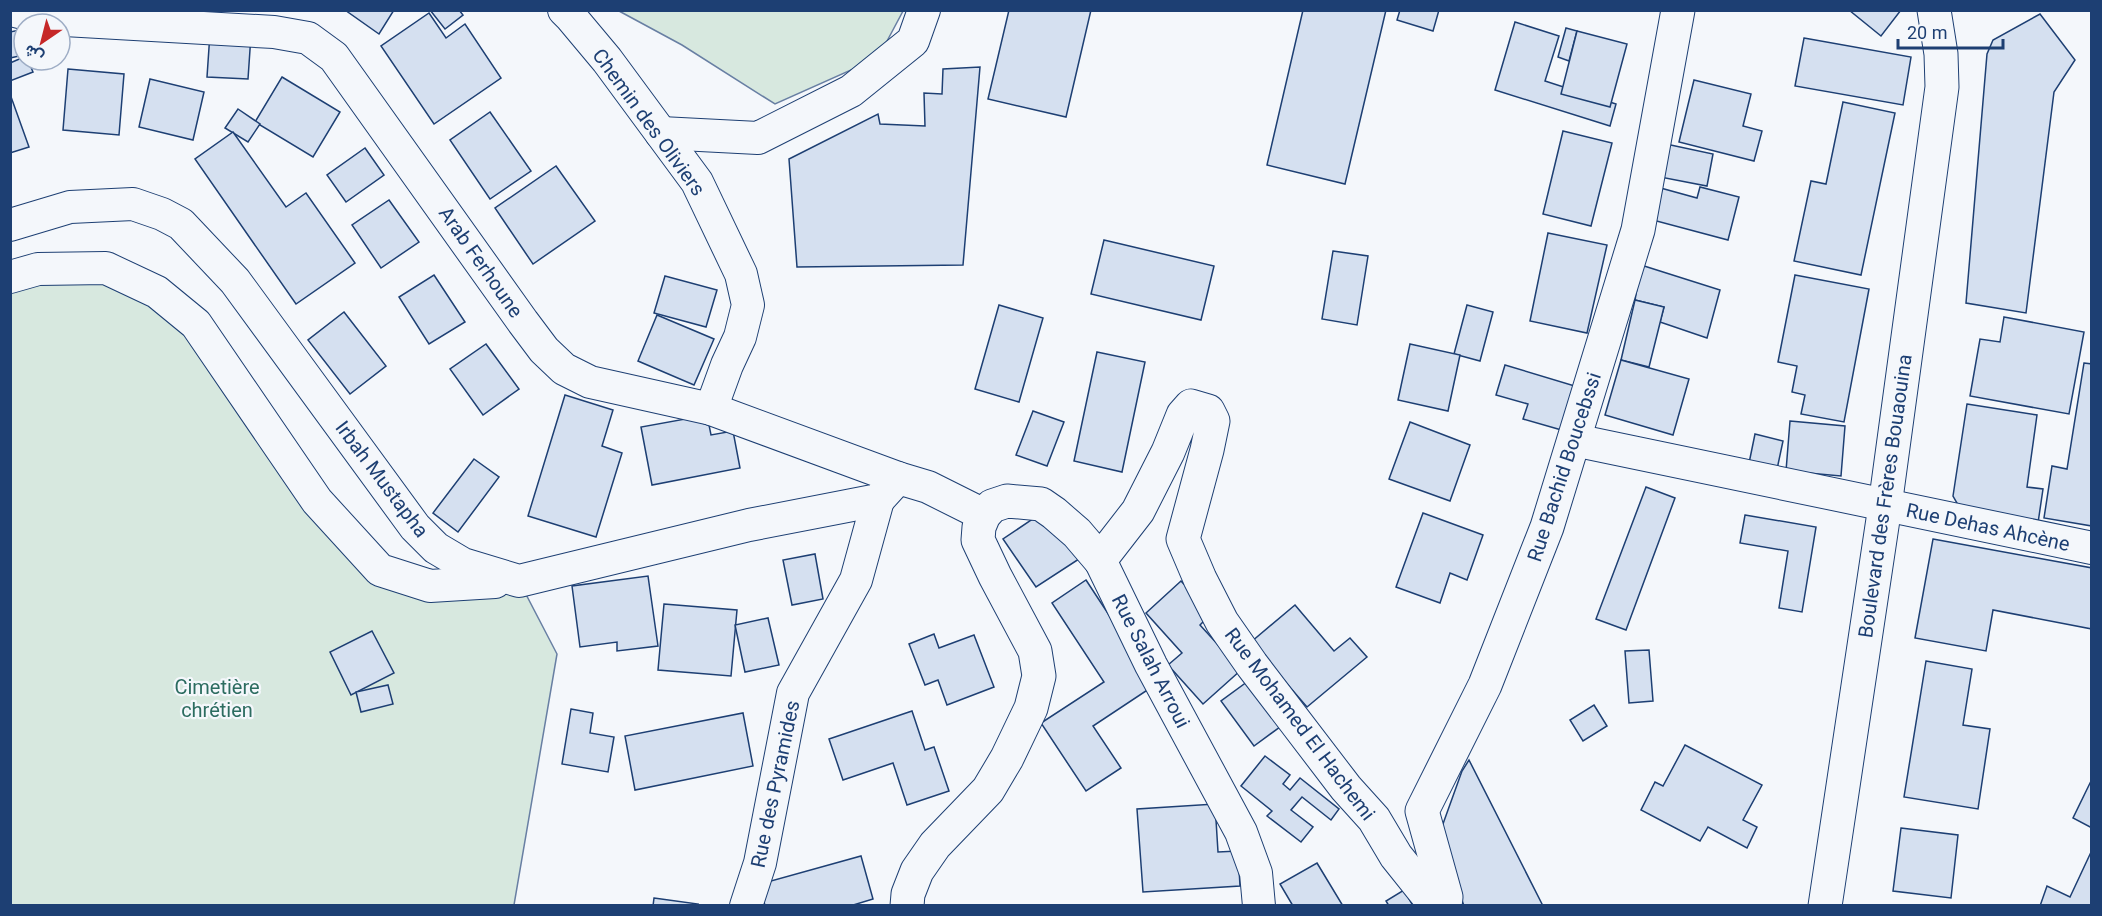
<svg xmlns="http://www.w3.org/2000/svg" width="2102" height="916" viewBox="0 0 2102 916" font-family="Roboto,Vazirmatn,sans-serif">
<rect width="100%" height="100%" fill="#f4f7fb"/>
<g fill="#d7e8df" stroke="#687fa3" stroke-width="1.5">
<polygon points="619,11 903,11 878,58 775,104 682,45"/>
<polygon points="38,269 157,292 380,570 519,581 557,654 514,905 11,906 11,277"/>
</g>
<g fill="#d5e0f0" stroke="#1d3f73" stroke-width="1.5">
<polygon points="345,10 394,10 379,34"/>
<polygon points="430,10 459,10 463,15 445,29"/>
<polygon points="1009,10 1091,10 1066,117 988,99"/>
<polygon points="1303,10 1386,10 1345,184 1267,165"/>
<polygon points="1400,10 1439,10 1433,31 1397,20"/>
<polygon points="1849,10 1901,10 1881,36"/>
<polygon points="429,13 446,38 465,24 501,78 434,124 381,46"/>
<polygon points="2040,14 2075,60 2054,92 2026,313 1966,303 1987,54 1993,40"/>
<polygon points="1515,22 1559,36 1545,81 1616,104 1610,126 1495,90"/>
<polygon points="1566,28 1577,31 1569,61 1558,57"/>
<polygon points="24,29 24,55 10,58 10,32"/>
<polygon points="1577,31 1627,44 1610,107 1561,94"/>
<polygon points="210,33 251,35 248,79 207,77"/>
<polygon points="1804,38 1911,57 1903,105 1795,86"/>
<polygon points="24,57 24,60 28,60 33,72 10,81 10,63"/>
<polygon points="980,67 963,265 797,267 789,159 878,114 880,124 925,126 924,93 942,94 943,69"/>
<polygon points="68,69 124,74 119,135 63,130"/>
<polygon points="282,77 340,112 313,157 255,122"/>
<polygon points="150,79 204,92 193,140 139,127"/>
<polygon points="1694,80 1751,94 1743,126 1762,131 1754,161 1679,142"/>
<polygon points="10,94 29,147 10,153"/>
<polygon points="1843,102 1895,113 1861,275 1794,261 1811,181 1826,184"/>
<polygon points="238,109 260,124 248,142 225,128"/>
<polygon points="490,112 531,171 490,199 450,140"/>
<polygon points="1563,131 1612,143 1591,226 1543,214"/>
<polygon points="233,132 286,207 306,193 355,263 296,304 195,159"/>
<polygon points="1666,144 1713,154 1707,186 1660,177"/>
<polygon points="365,148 384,175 346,202 327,175"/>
<polygon points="556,166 595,221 533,264 495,208"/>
<polygon points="1657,187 1697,198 1700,187 1739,197 1728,240 1649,219"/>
<polygon points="389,200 419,242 381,268 352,225"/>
<polygon points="1548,233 1607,245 1587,333 1530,321"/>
<polygon points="1104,240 1214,266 1201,320 1091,294"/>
<polygon points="1333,251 1368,256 1357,325 1322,319"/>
<polygon points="1641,265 1720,290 1707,338 1660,322 1664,307 1635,300"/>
<polygon points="434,275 465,322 429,344 399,297"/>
<polygon points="1795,275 1869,289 1844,422 1801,414 1805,395 1792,392 1797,366 1778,362"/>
<polygon points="665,276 717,290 706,327 654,313"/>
<polygon points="1635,300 1664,307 1649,367 1621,360"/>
<polygon points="999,305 1043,318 1019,402 975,389"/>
<polygon points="1467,305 1493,312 1480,361 1454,354"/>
<polygon points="344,312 386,366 350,394 308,340"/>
<polygon points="657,315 714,339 694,385 638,361"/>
<polygon points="2004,317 2084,332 2069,414 1970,396 1980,339 2000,342"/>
<polygon points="486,344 519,389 483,415 450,369"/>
<polygon points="1410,344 1460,355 1448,411 1398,400"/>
<polygon points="1097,352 1145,362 1122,472 1074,461"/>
<polygon points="1621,360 1689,379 1673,435 1605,415"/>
<polygon points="2084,363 2092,364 2092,526 2044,518 2052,466 2067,469"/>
<polygon points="1505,365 1578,387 1565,431 1523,419 1528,404 1496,395"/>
<polygon points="565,395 613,410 602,446 622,453 596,537 528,516"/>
<polygon points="1967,404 2037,415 2027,487 2043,489 2038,523 1961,510 1953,496"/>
<polygon points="1033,411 1064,422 1047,466 1016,455"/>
<polygon points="707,415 711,435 733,431 740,468 652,485 641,427"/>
<polygon points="1790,421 1845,426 1841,476 1786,471"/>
<polygon points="1410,422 1470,445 1450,501 1389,479"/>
<polygon points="1755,434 1783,441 1776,474 1748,468"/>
<polygon points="474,459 499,477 458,532 433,513"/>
<polygon points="1646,487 1675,498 1626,630 1596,619"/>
<polygon points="1046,510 1079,559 1036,587 1003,539"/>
<polygon points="1423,513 1483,535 1467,580 1450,573 1440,603 1396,587"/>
<polygon points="1745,515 1816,527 1802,612 1779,608 1788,551 1740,543"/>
<polygon points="1933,539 2092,568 2092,629 1993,610 1986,651 1915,638"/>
<polygon points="815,554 823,599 792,605 783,560"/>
<polygon points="648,576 658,646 617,651 617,642 580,647 572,586"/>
<polygon points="1086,580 1155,685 1093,726 1121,768 1086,791 1041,723 1104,682 1052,603"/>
<polygon points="1181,581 1211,614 1200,625 1241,670 1203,704 1168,665 1182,653 1146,613"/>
<polygon points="664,604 737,610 731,676 658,670"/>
<polygon points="1295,605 1334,651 1350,638 1367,657 1307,707 1251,642"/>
<polygon points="768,618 779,665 745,672 735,625"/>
<polygon points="372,631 394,673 351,695 330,652"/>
<polygon points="934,634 939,648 974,635 994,687 947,705 938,680 925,685 909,644"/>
<polygon points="1649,650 1653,701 1629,703 1625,651"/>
<polygon points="1926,661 1972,669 1963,725 1990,729 1978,809 1904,797"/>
<polygon points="1251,679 1284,724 1254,746 1221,701"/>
<polygon points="388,685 393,704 361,712 356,692"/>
<polygon points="1594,705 1607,726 1583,741 1570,720"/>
<polygon points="571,709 593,713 590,733 614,737 608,772 562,764"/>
<polygon points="912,711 925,750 934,747 949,791 907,805 893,763 843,780 829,739"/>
<polygon points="743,713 753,766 635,790 625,736"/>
<polygon points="1685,745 1762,785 1743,820 1757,827 1747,848 1708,827 1700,841 1641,810 1655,782 1663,786"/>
<polygon points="1265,756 1290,775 1283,784 1290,790 1300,778 1339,809 1331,820 1302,797 1291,810 1313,827 1301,842 1267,816 1272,811 1241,786"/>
<polygon points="1469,760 1543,906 1464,906 1439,835 1462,771"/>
<polygon points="2092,779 2092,828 2073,818"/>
<polygon points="1215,804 1218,852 1238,851 1240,886 1143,892 1137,809"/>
<polygon points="1901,828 1958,835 1951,898 1893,891"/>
<polygon points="2092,850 2092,906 2040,906 2047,886 2070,897"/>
<polygon points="861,856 873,899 850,906 765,906 760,884"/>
<polygon points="1317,863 1343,906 1293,906 1280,884"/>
<polygon points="1404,890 1413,906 1389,906 1386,901"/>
<polygon points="654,898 698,904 697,906 653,906"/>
</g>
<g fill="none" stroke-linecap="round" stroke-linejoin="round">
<g stroke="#1d3f73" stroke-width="34">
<g id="street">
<polyline points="11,10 47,19 274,32 308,38 334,57 523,322 544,350 564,369 590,382 711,409 898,478 928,487 984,515"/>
<polyline points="564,10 571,17 607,60 697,182 741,274 748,305 740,337 727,365 711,409"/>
<polyline points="661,133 758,138 851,91 913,41 924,10"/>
<polyline points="10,225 70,207 133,204 162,214 181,224 235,281 415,527 436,548 463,564 519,581 749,525 878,500 898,478"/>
<polyline points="10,277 38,269 106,268 157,292 196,324 317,501 380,570 430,586 495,582"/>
<polyline points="1574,440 2092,548"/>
<polyline points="1100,560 1151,665 1241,832 1256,873 1259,906"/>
<polyline points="746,906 760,863 793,693 856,580 878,500"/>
</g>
</g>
<g stroke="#1d3f73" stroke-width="35">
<g id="secondary">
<polyline points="907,906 908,894 917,871 935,845 988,790 1007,758 1031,708 1039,676 1035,651 995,576 978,540 979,527 984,515 992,506 1007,501 1041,504 1054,513 1077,533 1100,560 1138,511 1168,452 1183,415 1191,406 1208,411 1213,421 1207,450 1183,539 1200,579 1222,622 1252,665 1346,788 1374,819 1396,856 1436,906"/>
<polyline points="1445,906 1446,897 1422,811 1485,685 1547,527 1638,230 1678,10"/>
<polyline points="1825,906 1885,506 1942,87 1941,54 1934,10"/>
</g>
</g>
<use href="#street" stroke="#f4f7fb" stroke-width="32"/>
<use href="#secondary" stroke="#f4f7fb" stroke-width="33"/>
</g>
<g text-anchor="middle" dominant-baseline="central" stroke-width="4.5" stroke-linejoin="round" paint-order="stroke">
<g font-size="20" fill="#1d3f73" stroke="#f4f7fb">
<text transform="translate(649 122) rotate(54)">Chemin des Oliviers</text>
<text transform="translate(481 262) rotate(55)">Arab Ferhoune</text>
<text transform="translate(1564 467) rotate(-72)">Rue Bachid Boucebssi</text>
<text transform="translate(382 479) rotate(53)">Irbah Mustapha</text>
<text transform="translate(1885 496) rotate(-82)">Boulevard des Frères Bouaouina</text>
<text transform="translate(1988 527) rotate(12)">Rue Dehas Ahcène</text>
<text transform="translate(1151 661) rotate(63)">Rue Salah Arroui</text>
<text transform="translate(1300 724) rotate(53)">Rue Mohamed El Hachemi</text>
<text transform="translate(775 784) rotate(-78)">Rue des Pyramides</text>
</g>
<g font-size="20" fill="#2c6c60" stroke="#f4f7fb">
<text x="217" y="687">Cimetière<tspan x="217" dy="23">chrétien</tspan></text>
</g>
</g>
<rect width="2102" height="916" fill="none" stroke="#1d3f73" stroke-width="24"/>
<g transform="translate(42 42) rotate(215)"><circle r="28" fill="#f4f7fb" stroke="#9eadc5" stroke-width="1.5"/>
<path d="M0-4.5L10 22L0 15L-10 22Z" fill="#c62828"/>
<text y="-9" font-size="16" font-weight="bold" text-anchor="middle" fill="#1d3f73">ش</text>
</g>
<path d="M1898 39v9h105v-9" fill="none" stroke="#1d3f73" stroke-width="3"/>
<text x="1907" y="39" font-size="18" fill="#1d3f73" stroke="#f4f7fb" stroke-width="4.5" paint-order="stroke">20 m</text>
</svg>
